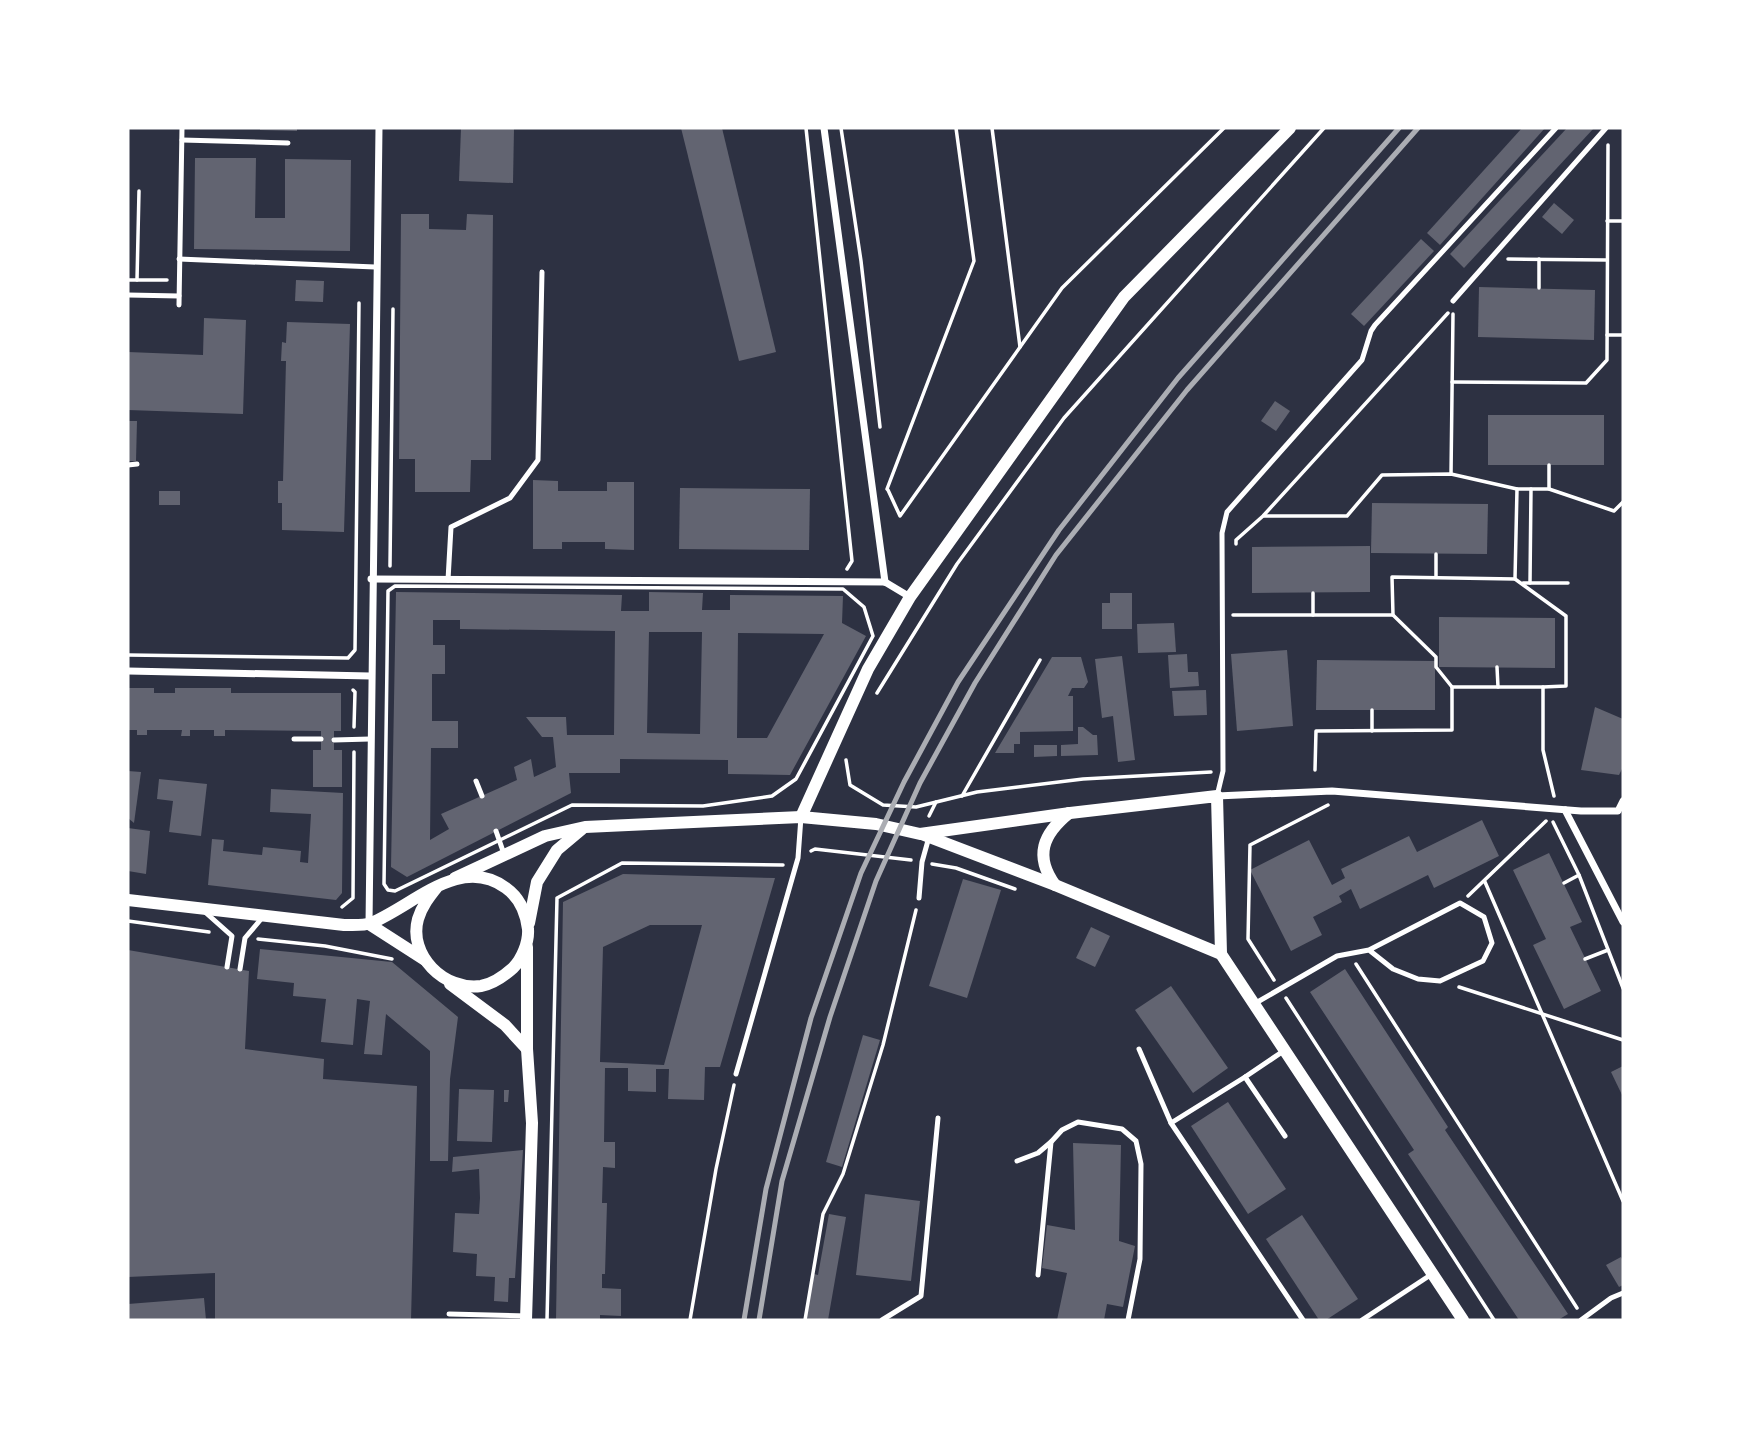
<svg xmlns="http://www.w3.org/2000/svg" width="1751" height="1448" viewBox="0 0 1751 1448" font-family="Arial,sans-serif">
<rect width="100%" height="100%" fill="#2d3142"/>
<g fill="#626471" fill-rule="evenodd">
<polygon points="260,128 297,128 297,131 260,130"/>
<polygon points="461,128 514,128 513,183 459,181"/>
<polygon points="681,128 722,128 776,352 739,361"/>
<polygon points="1522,128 1545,128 1440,245 1427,233"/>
<polygon points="1567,128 1594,128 1464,268 1450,254"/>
<polygon points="195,158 256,158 255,218 285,218 285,159 351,160 350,251 194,249"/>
<polygon points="1554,203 1574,220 1562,234 1542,217"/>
<polygon points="401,214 429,214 429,229 466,230 467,214 493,215 491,460 471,460 470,492 415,492 415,459 399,459"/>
<polygon points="1421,239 1434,251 1364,326 1351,314"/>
<polygon points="296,280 324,281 323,302 295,301"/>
<polygon points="1479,287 1595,290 1594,340 1478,337"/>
<polygon points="204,318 246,320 243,414 128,410 128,352 203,355"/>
<polygon points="287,322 350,324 344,532 282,530 282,503 278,503 278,481 283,481 286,361 281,361 282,342 286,343"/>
<polygon points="1275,401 1290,411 1276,431 1261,421"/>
<rect x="1488" y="415" width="116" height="50"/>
<polygon points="128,421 137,421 136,461 128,461"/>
<polygon points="533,480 558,481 558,491 607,491 607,482 634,482 634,550 605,549 605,542 562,542 562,549 533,549"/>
<polygon points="680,488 810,489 809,550 679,549"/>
<rect x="159" y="491" width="21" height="14"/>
<polygon points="1372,503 1488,504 1487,554 1371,553"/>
<polygon points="1370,546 1370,592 1252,593 1252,547"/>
<path d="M396,592L622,595L621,611H649V592L703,593L702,610H730V595L843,596L842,623L866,636L790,775L728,774V760L620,759V773H569L571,793L407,877L391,867ZM433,620H460V629L615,631L614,735H567L566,717H526L542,737H553L556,767L534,777L531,759L514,767L517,780L441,814L449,829L430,840L431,748H458V721H432V674H445V645H433ZM649,632H702L700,734L647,733ZM738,633L824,634L767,738H737Z"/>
<polygon points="1110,593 1132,593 1132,629 1102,629 1102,603 1110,603"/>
<polygon points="1439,617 1555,618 1555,668 1439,667"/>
<polygon points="1174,623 1176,652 1138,653 1137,624"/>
<polygon points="1287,650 1293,726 1237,731 1231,654"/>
<polygon points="1187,654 1188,672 1198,672 1199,686 1170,688 1168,655"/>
<polygon points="1122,656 1135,760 1118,762 1113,716 1102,718 1095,659"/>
<polygon points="1052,657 1081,657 1088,682 1084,688 1072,688 1068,696 1073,696 1073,731 1020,732 1020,744 1014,744 1014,753 995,753"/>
<polygon points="1317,660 1435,661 1435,710 1316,710"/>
<polygon points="128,688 154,688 154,693 175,693 175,688 231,688 231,693 341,693 341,731 334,731 334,750 342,750 342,787 313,787 313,750 321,750 321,731 225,730 225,736 214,736 214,730 190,730 190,736 181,736 182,730 147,730 147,735 137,735 137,730 128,730"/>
<polygon points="1206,690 1207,715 1174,716 1172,691"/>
<polygon points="1595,707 1623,719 1623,767 1619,775 1581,770"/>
<polygon points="1078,727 1083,727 1093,735 1097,735 1098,755 1061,756 1061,745 1078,744"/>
<polygon points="1034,745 1057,745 1057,756 1034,757"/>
<polygon points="128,771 141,772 134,823 128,818"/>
<polygon points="159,779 207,784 201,836 169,832 173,801 157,799"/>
<polygon points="271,789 343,793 342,893 336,900 208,885 212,839 224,840 223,851 262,855 263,847 301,851 300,862 308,863 311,814 270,812"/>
<polygon points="1482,820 1499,856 1434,888 1428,875 1360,909 1351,889 1339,896 1342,902 1313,917 1322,935 1291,951 1250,870 1309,840 1332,885 1345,878 1341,869 1409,836 1417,852"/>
<polygon points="128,828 150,831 146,874 128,871"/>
<polygon points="1549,853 1582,922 1570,927 1601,991 1564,1009 1533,945 1546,939 1513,870"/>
<path d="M623,874L775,878L720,1067H705L704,1100L668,1099L669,1069H656V1092L628,1091V1068H605L604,1142H615V1168L603,1167L602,1203H607L605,1274H602V1288L621,1289V1316L600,1315V1320H556L563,902ZM650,925H702L664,1065L600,1062L603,947Z"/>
<polygon points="963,879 1001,890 967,998 929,986"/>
<polygon points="1091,927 1110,936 1095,967 1076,958"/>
<polygon points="260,949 392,962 458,1017 450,1079 448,1161 430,1161 430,1051 386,1014 382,1055 364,1054 370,1001 357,999 353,1045 321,1042 326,999 293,996 294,983 257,979"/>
<polygon points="128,950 249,971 245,1049 324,1059 323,1079 417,1086 411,1320 215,1320 215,1273 128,1277"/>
<polygon points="1345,969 1448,1127 1445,1130 1568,1314 1558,1320 1519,1320 1408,1154 1414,1150 1310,992"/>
<polygon points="1171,986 1228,1068 1193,1093 1135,1010"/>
<polygon points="863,1035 880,1040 842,1167 826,1162"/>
<polygon points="1623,1066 1623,1097 1611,1072"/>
<polygon points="459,1089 494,1090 492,1142 457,1141"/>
<polygon points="504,1090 509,1090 508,1102 504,1102"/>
<polygon points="1228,1102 1286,1189 1248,1214 1191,1126"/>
<polygon points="1073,1143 1121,1145 1119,1241 1135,1246 1123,1307 1107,1304 1104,1320 1057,1320 1067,1273 1042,1268 1047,1225 1075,1230"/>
<polygon points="523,1150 515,1278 509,1278 508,1302 494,1301 495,1277 476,1276 477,1254 453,1252 455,1213 479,1214 480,1198 479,1169 452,1172 453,1157"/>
<polygon points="865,1194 920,1201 911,1281 856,1275"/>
<polygon points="829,1214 846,1217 828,1320 806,1320 814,1274 818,1275"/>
<polygon points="1302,1215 1358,1299 1326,1320 1319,1320 1266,1239"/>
<polygon points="1621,1257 1623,1261 1623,1285 1619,1287 1606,1265"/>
<polygon points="204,1298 206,1320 128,1320 128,1304"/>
</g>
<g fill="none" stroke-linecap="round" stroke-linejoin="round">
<g stroke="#fff" stroke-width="3.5">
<polyline points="806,128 852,561 847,569"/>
<polyline points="841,128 861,261 880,427"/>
<polyline points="992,128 1020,347"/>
<polyline points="1607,221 1623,221"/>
<polyline points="1508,259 1607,260"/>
<polyline points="1539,259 1539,288"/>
<polyline points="128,280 167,280"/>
<polyline points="137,280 139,191"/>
<polyline points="1607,335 1623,335"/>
<polyline points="1452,382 1586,383 1607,360 1608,145"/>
<polyline points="1549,465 1549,489"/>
<polyline points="1451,474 1453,314"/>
<polyline points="887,489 974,261 956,128"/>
<polyline points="888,490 900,516 1062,288 1224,128"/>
<polyline points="1264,516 1347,516 1382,475 1451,474 1517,489 1549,489 1614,511 1623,502"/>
<polyline points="1236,544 1236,540 1263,516 1448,313"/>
<polyline points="1436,554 1436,577"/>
<polyline points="390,566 393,309"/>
<polyline points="1515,579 1517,489"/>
<polyline points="1523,583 1568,583"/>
<polyline points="1530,583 1531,489"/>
<polygon points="395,586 843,589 864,607 873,636 796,779 772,796 703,806 572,805 395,891 388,890 384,884 388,591"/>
<polyline points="1313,593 1313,615"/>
<polyline points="1233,615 1393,615 1392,577 1515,579 1566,616 1566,686 1543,687"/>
<polyline points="1393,615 1436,657 1436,667 1452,687"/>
<polyline points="128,655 348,658 355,650 359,303"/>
<polyline points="1497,667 1498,687"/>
<polyline points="353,690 355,692 354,727"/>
<polyline points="877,693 957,564 1064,418 1324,128"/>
<polyline points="1372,710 1372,731"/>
<polyline points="846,760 850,785 883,805 916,807 977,792 1083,779 1211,772"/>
<polyline points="1315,770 1316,731 1452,730 1452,687 1543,687 1543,750 1554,796"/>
<polyline points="962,796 1040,660"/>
<polyline points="929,816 936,802"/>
<polyline points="1553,822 1579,875 1623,988"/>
<polyline points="811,851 815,849 911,860"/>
<polyline points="932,864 956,868 1015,889"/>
<polyline points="1485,882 1623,1201"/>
<polyline points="1564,883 1579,875"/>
<polyline points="1468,896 1546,821"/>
<polyline points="342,907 353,898 354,752"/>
<polyline points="128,921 209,932"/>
<polyline points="258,939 325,946 392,959"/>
<polyline points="1585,959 1608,950"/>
<polyline points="1356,964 1577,1308"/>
<polyline points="1274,980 1248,939 1250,845 1328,805"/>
<polyline points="1459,987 1623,1040"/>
<polyline points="1286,998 1494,1320"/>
<polyline points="547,1320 557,898 622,863 783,865"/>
<polyline points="690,1320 716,1169 734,1085"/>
<polyline points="805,1320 823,1214 843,1174 883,1045 916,910"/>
</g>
<g stroke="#fff" stroke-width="5">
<polyline points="182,140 288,143"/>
<polyline points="179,259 375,267"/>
<polyline points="128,295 179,296"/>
<polyline points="1453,301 1606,128"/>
<polyline points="179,305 182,128"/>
<polyline points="128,465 137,464"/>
<polyline points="448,580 451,527 510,498 538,460 542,272"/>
<polyline points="294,739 321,739"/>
<polyline points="334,740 370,739"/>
<polyline points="476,781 482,796"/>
<polyline points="1217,796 1223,771 1222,533 1227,512 1362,360 1371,331 1375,325 1556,128"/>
<polyline points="496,831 504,854"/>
<polyline points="919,898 922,862 929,837"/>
<polyline points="205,912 232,936 227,967"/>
<polyline points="240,969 245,938 262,918"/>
<polyline points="1254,1004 1337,956 1369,950 1460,903 1484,917 1492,943 1483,961 1440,981 1418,979 1393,969 1369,950"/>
<polyline points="1139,1049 1171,1123 1303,1320"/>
<polyline points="1285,1050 1245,1077 1285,1136"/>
<polyline points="736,1074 798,858 801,817"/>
<polyline points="1171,1123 1245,1077"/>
<polyline points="1017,1161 1038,1153 1051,1142"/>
<polyline points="1038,1275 1051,1142 1062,1130 1078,1122 1122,1129 1136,1141 1141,1164 1140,1259 1128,1320"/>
<polyline points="449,1314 527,1316"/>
<polyline points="882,1320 921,1296 938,1118"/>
<polyline points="1362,1320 1432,1274"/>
<polyline points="1581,1320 1611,1298 1623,1293"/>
</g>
<g stroke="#fff" stroke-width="7">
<polyline points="824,128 885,582"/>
<polyline points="371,579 885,582"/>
<polyline points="885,582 910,597"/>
<polyline points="128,671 370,676"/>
<polyline points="1217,796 1332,791 1581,811 1618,811 1623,801"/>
<polyline points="1565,810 1623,922"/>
<polyline points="369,924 379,128"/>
</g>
<g stroke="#fff" stroke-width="12">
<polyline points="801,817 868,669 910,597 1124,297 1290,128"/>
<polyline points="924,835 1055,885 1221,954 1463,1320"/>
<polyline points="455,878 545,836 585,827 801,817 876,824 920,834 1070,813 1217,796 1221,954"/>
<path d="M1055,885C1034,856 1043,834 1069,813"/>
<path d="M128,900L344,925C352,925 363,926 371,923C413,906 460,854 506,888C520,898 526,913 528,929C529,942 522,959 513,968C504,976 493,984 481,986C444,991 408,955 418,919C422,906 429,897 437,887"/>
<polyline points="529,923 537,882 557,850 582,829"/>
<polyline points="369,924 425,960"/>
<polyline points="450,984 505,1025 527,1049"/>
<polyline points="526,1320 532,1123 527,1049 527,947"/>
</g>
<g stroke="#abadb3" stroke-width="5">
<polyline points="744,1320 766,1189 811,1018 861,873 904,782 958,682 1059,530 1178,378 1399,128"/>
<polyline points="759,1320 782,1181 830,1017 876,881 920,783 975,683 1056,555 1187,390 1418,128"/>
</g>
</g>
<rect width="1751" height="1448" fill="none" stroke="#ffffff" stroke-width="259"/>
</svg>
